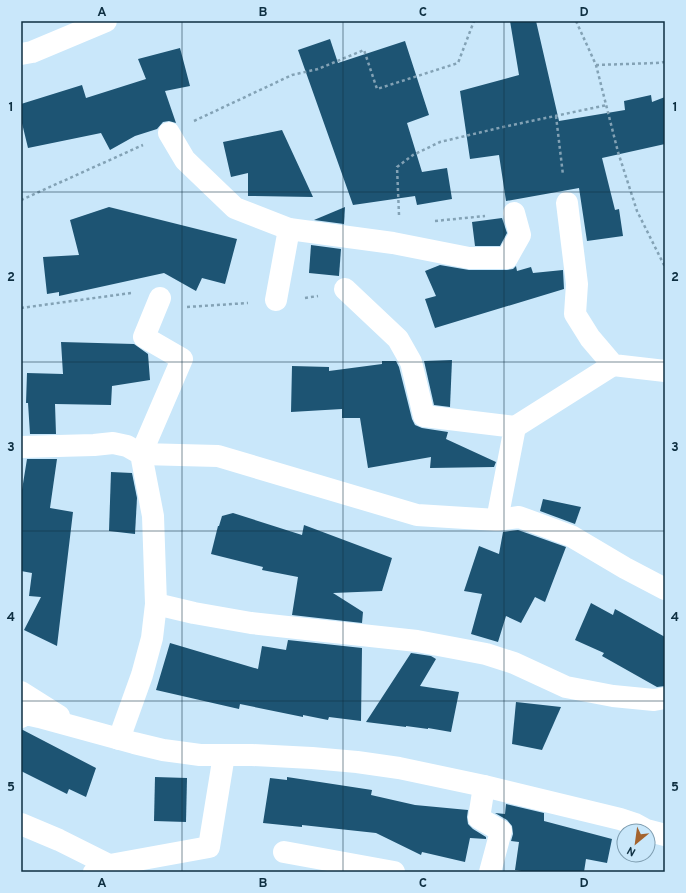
<svg xmlns="http://www.w3.org/2000/svg" width="686" height="893" viewBox="0 0 686 893" font-family="Overpass,sans-serif">
<rect width="100%" height="100%" fill="#c9e7fa"/>
<g fill="#1d5473">
<polygon points="510,21 536,21 559,121 625,110 624,101 651,95 652,102 665,97 665,144 602,158 615,210 619,209 623,236 587,241 579,188 506,201 499,155 470,159 460,91 519,75"/>
<polygon points="330,39 338,63 405,41 429,115 407,123 422,172 447,168 452,199 417,205 415,196 353,205 298,50"/>
<polygon points="180,48 190,86 165,91 176,123 169,121 163,122 157,129 135,136 110,150 101,133 28,148 21,119 21,104 82,85 86,98 146,79 138,59"/>
<polygon points="282,130 313,197 248,196 248,173 231,177 223,142"/>
<polygon points="109,207 237,239 225,284 202,278 196,291 164,273 59,296 59,292 47,294 43,257 79,255 70,220"/>
<polygon points="345,207 344,224 314,220"/>
<polygon points="502,218 507,233 500,246 475,246 472,222"/>
<polygon points="311,245 341,249 339,276 309,273"/>
<polygon points="440,265 469,270 507,270 513,269 516,266 517,271 531,267 533,273 563,270 564,289 435,328 425,299 436,296 425,271"/>
<polygon points="61,342 134,344 148,354 150,380 112,386 111,405 55,404 56,434 30,434 28,403 26,403 27,373 63,374"/>
<polygon points="452,360 450,407 434,405 424,361"/>
<polygon points="382,361 396,361 399,367 412,419 415,425 422,428 448,432 446,439 496,462 494,467 430,468 431,457 368,468 360,418 342,418 342,409 291,412 292,366 329,367 329,371 382,364"/>
<polygon points="27,459 57,459 50,508 73,512 57,646 24,630 41,597 29,596 32,573 21,571 21,496"/>
<polygon points="111,472 132,473 137,498 135,534 109,531"/>
<polygon points="543,499 581,507 575,524 540,511"/>
<polygon points="233,513 302,535 304,525 392,558 382,591 333,593 363,612 362,623 292,615 298,577 262,570 263,567 211,554 218,526 219,526 222,516"/>
<polygon points="518,530 566,547 545,602 535,597 521,623 506,616 498,642 471,634 482,594 464,591 479,546 499,554 503,532"/>
<polygon points="591,603 613,615 615,609 665,637 665,686 657,687 602,656 604,653 575,640"/>
<polygon points="288,640 362,648 361,721 329,717 328,720 303,715 303,717 240,704 239,709 156,690 170,643 258,669 262,646 286,650"/>
<polygon points="411,653 431,656 436,659 420,686 459,692 451,732 428,728 428,729 406,726 406,727 366,722"/>
<polygon points="516,702 561,707 542,750 512,744"/>
<polygon points="21,729 96,768 86,797 69,789 67,794 21,771"/>
<polygon points="155,777 187,778 186,822 154,821"/>
<polygon points="287,777 372,790 371,795 415,805 468,810 467,817 468,824 473,829 486,837 486,839 470,838 465,862 422,852 421,855 376,833 302,825 302,827 263,823 270,778 287,780"/>
<polygon points="506,804 544,813 544,821 612,839 607,863 586,859 584,872 528,872 515,870 519,842 511,841 513,834 512,826 507,820 495,813 505,814"/>
</g>
<g fill="none" stroke-linecap="round" stroke-linejoin="round">
<g stroke="#83a2b5" stroke-width="2.5" stroke-dasharray="3 3" stroke-linecap="butt">
<polyline points="576,21 596,65 618,152 637,211 665,267"/>
<polyline points="596,65 656,63 665,62"/>
<polyline points="556,116 563,175"/>
<polyline points="194,121 292,75 318,69 364,50 377,89 458,63 474,21"/>
<polyline points="21,200 143,145"/>
<polyline points="399,215 397,167 413,155 440,142 503,127 607,105"/>
<polyline points="435,221 485,216"/>
<polyline points="305,298 318,296"/>
<polyline points="187,307 248,303"/>
<polyline points="21,308 131,293"/>
</g>
<g stroke="#fff" stroke-width="22">
<polyline points="21,54 32,52 106,21"/>
<polyline points="169,133 185,160 235,208 289,229 393,243 469,258 507,258 520,235 514,213"/>
<polyline points="567,203 577,284 575,314 590,338 613,365 665,371"/>
<polyline points="345,289 398,339 411,362 424,416 515,427 497,520"/>
<polyline points="160,298 144,337 182,359 141,454 218,456 417,515 497,520 519,517 571,536 625,568 665,589"/>
<polyline points="276,300 289,229"/>
<polyline points="515,427 613,365"/>
<polyline points="21,447 94,445 113,443 127,446 141,454 153,516 156,604 152,638 142,675 119,739"/>
<polyline points="156,604 194,613 251,623 417,641 486,654 514,663 566,687 613,696 654,700 665,698"/>
<polyline points="21,692 59,716"/>
<polyline points="21,717 26,714 39,717 134,743 163,750 200,755 252,755 312,758 357,762 399,768 484,786 620,819 635,824 646,830 665,835"/>
<polyline points="484,786 479,818 501,831 490,872"/>
<polyline points="21,824 59,840 119,870"/>
<polyline points="284,852 394,872"/>
<polyline points="94,872 110,865 209,847 224,755"/>
</g>
</g>
<path fill="none" stroke="#0e2f41" stroke-width="1" stroke-opacity="0.55" d="M182,21V872M343,21V872M504,21V872M21,192H665M21,362H665M21,531H665M21,701H665"/>
<rect width="686" height="893" fill="none" stroke="#c9e7fa" stroke-width="44"/>
<g transform="translate(636 843) rotate(209)"><circle r="19" fill="#c9e7fa" stroke="#7e9db0"/>
<path d="M0-3L7 15L0 10L-7 15Z" fill="#a4632e"/>
<text y="-6" font-size="11" font-weight="bold" text-anchor="middle" fill="#0e2f41">N</text>
</g>
<rect x="22" y="22" width="642" height="849" fill="none" stroke="#0e2f41" stroke-width="1.5"/>
<g font-size="13" text-anchor="middle" font-weight="bold" fill="#0e2f41">
<text x="102" y="16">A</text>
<text x="263" y="16">B</text>
<text x="423" y="16">C</text>
<text x="584" y="16">D</text>
<text x="11" y="111">1</text>
<text x="675" y="111">1</text>
<text x="11" y="281">2</text>
<text x="675" y="281">2</text>
<text x="11" y="451">3</text>
<text x="675" y="451">3</text>
<text x="11" y="621">4</text>
<text x="675" y="621">4</text>
<text x="11" y="791">5</text>
<text x="675" y="791">5</text>
<text x="102" y="887">A</text>
<text x="263" y="887">B</text>
<text x="423" y="887">C</text>
<text x="584" y="887">D</text>
</g>
</svg>
